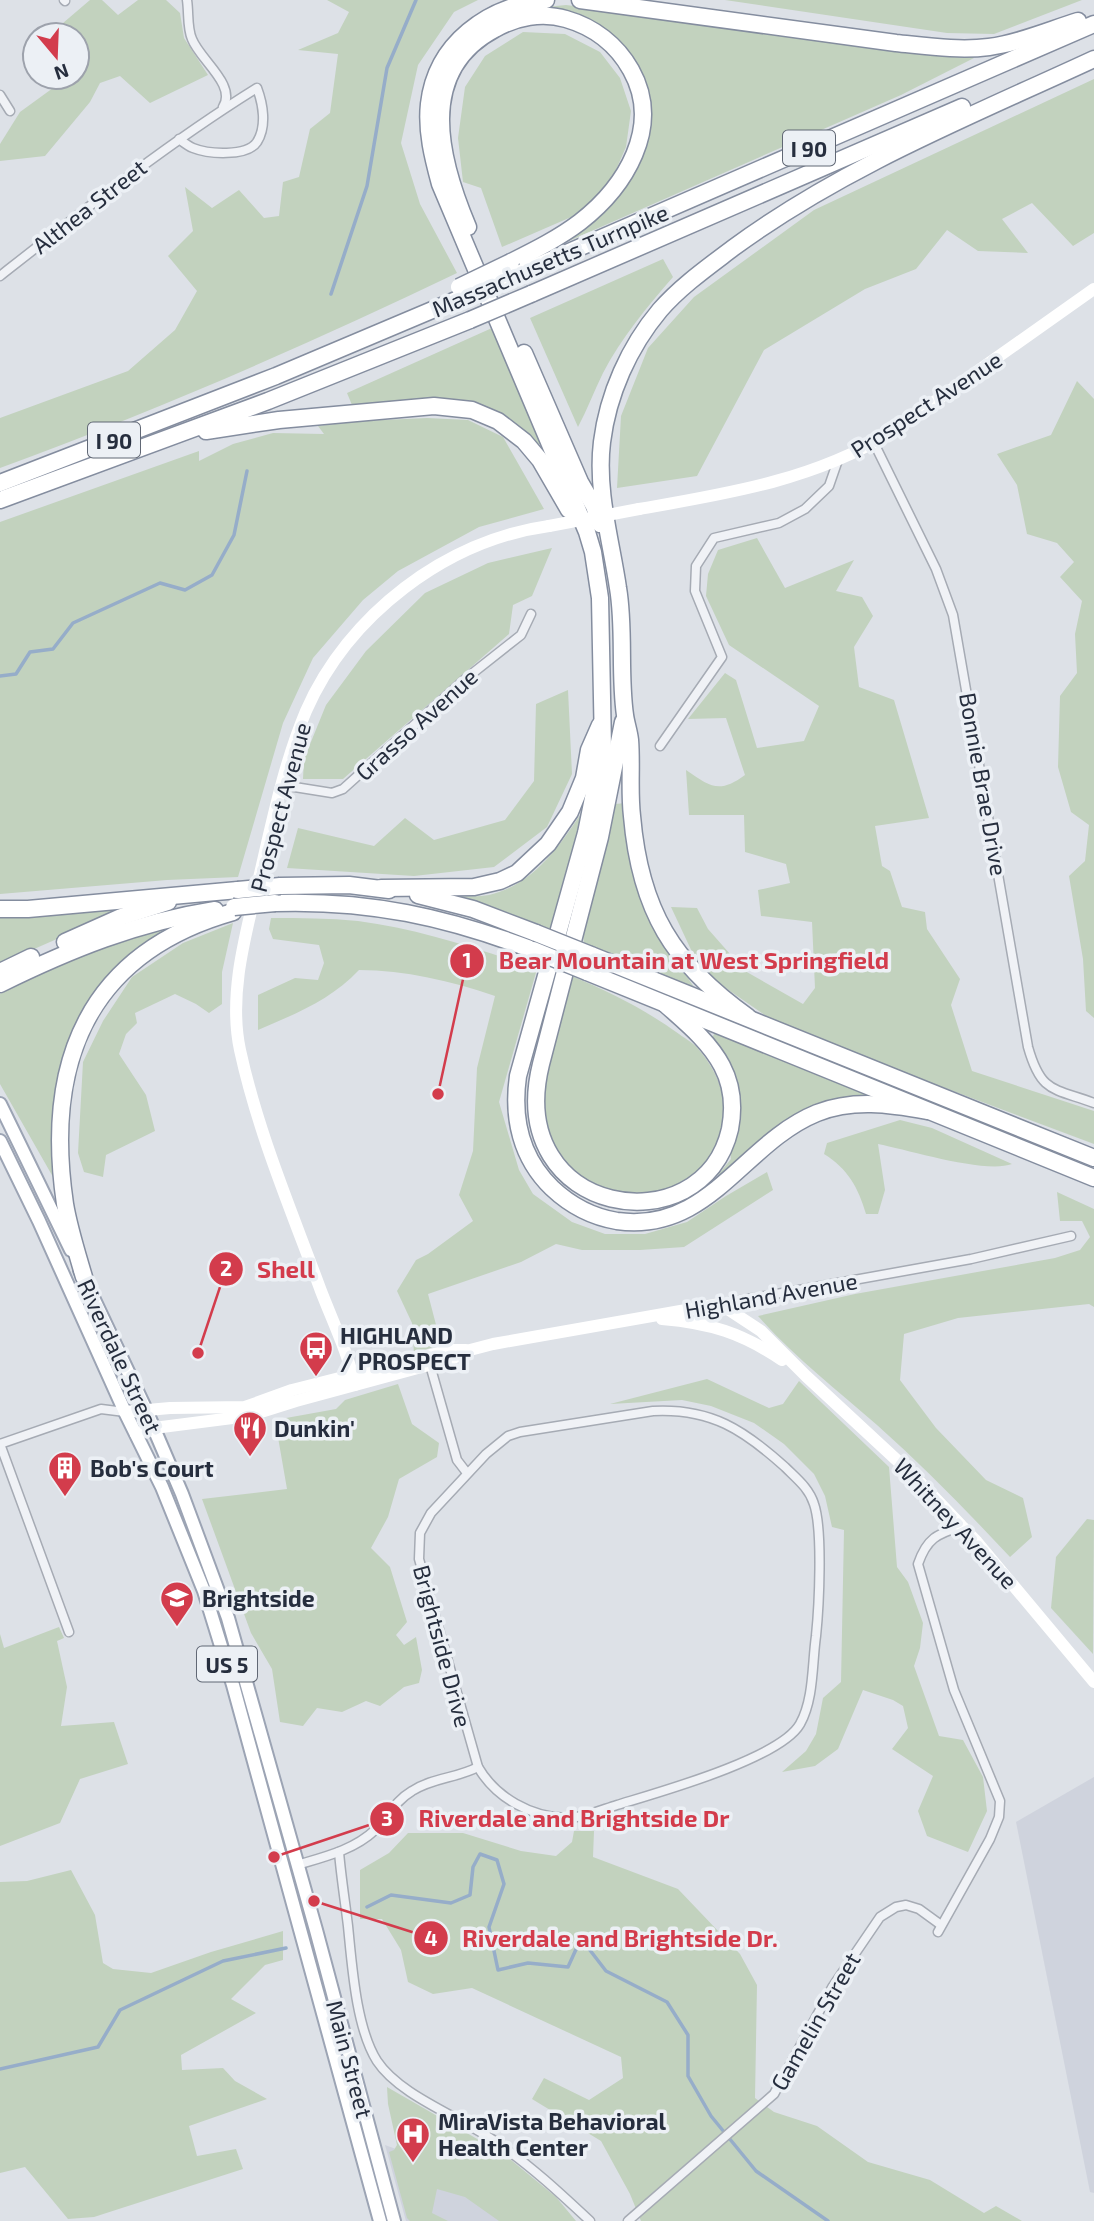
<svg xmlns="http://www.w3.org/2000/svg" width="1094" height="2221" viewBox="0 0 1094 2221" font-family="'Exo 2',sans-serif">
<rect width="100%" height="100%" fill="#dde1e7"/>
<g fill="#cfd3dd">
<polygon points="1094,1777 1094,2193 1090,2192 1016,1822"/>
<polygon points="385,2145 489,2183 535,2221 406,2221"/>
</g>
<g fill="#c2d2be">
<polygon points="90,0 102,0 118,15 138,0 166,0 180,13 184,38 208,75 150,103 120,76 100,83 90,102 45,156 0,161 0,144 20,112 53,88 48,77 77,77 77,35 49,35"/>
<path d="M327,0H478L454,12L418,65L401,143L420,204L457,273C307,345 156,411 0,468V418L128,371L175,330L197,291L168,256L193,231L185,187L212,208L239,190L264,218L279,216L283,182L299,177L310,129L330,113L338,54L298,50L338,33L349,12Z"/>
<polygon points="725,0 1082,0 994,34 947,33"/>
<path d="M566,5L972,56L974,58L901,95L553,248C600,214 647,184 650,120L617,40L525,9Z"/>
<polygon points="523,32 565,34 600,52 620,78 631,111 626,147 608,188 585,211 502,247 481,188 463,182 458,138 465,87 485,56"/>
<polygon points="1094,79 1094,233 1073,246 1032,203 1002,219 1028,253 978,251 947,230 916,269 865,289 764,350 697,476 617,488 621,416 648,348 694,297 814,210"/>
<path d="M663,259L673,277C647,307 621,338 603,373C594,391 587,410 578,427L530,318Z"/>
<path d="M492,328L502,354L543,442L538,445C522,432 505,414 486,407C448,391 393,402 352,405L347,393Z"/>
<polygon points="1077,381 1094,399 1094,1018 1086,1011 1083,959 1069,876 1085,861 1089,825 1071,812 1058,767 1060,696 1077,673 1075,634 1082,601 1060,577 1074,562 1057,543 1027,534 1017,485 997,454 1051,435"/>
<polygon points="427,418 468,420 503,437 544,509 479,527 398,571 363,600 313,658 283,723 238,877 167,880 0,894 0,522 199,451 199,461 233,444 273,433 324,434 318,426 361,421"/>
<path d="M757,538L785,588L854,560L836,591L862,597L873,616L854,647L859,687L894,700L929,818L875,826L882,866L890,871L902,907L925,912L927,929L960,979L951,1005L972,1071L1094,1111V1144L908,1074L769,1018L701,971L671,907L697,908L708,929L745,971L803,1004L815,988L812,922L761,916L758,890L790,883L786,864L745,852L744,815H689L686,770C711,787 719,794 745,775L726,718L688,719L725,673L736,680L757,748L804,741L819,706L729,645L706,596L708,574L718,550Z"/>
<polygon points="552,548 532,596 513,605 509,634 343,779 303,779 304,759 326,705 366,651 425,593 488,563"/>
<polygon points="568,690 572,774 547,827 494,867 414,876 287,868 298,828 374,846 405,818 434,840 505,820 534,781 536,704"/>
<polygon points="626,803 633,873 641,900 656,932 694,987 584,943 583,936 615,804"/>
<path d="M584,809L554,930L457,899L456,896C467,896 479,897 489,895C534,885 561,844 584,809Z"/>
<polygon points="111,910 116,913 0,964 0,916"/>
<path d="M271,918C300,918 329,918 358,921C419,929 479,949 537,969L499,1102L519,1170L533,1194L572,1222L605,1234H645L687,1222L726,1196L767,1172L773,1190L684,1247L640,1250H582L556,1244L521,1262L428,1294L441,1344L414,1354L412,1323L397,1291L416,1260L428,1254L473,1221L459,1195L473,1151L477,1068L495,996C451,981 405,970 359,970C331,1000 295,1014 258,1030V995L295,978L318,980L324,963L319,945L273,939L269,929Z"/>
<polygon points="233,923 222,972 222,1004 209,1013 196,1004 175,994 135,1013 137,1023 126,1034 119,1054 146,1095 155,1131 106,1155 103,1177 84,1172 78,1153 83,1062 103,1021 132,977 183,943"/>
<path d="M175,925V927L150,940L114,972L84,1011L55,1150L53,1177L0,1084V994C56,965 114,942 175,925Z"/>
<path d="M572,976C612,993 644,1009 679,1034C686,1039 695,1044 700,1051C738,1096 732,1156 677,1184C666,1191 651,1196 637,1196C621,1197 605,1190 592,1183C572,1173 554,1154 548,1132C534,1086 560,1022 572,976Z"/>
<path d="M715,1032L872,1095L874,1099H845L722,1178L718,1175L731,1159C729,1149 735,1141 737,1132C746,1095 733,1067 712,1038Z"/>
<path d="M900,1120L932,1128L1012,1164C985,1174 909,1150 878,1144L885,1190L878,1214H866C858,1187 848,1169 824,1154L827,1143Z"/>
<path d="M1057,1192L1094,1209V1307L1089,1304L958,1318L904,1334L900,1380L936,1428L986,1480L1023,1498L1032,1537L1010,1557C967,1511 924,1467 877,1425C836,1389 794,1357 758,1316L855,1294L1055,1258L1080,1250L1090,1237L1082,1221H1060Z"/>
<polygon points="707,1379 769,1408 783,1404 799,1381 889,1467 897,1567 908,1582 923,1623 920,1648 914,1666 939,1736 963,1740 983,1777 987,1811 968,1852 927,1836 918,1811 933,1776 892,1749 908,1728 903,1706 893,1700 863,1690 838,1749 815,1766 782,1772 806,1751 816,1734 823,1698 841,1682 844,1530 832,1527 825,1496 814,1474 784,1444 754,1423 711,1406 682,1400 610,1404"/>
<polygon points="398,1384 412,1424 439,1443 437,1457 399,1479 388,1517 371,1548 390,1567 407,1622 396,1635 404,1645 416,1637 422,1670 419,1683 404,1687 380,1706 366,1701 342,1712 317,1708 303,1726 280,1722 272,1669 251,1633 202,1499 287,1489 275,1420 336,1409 345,1400"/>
<polygon points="1087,1519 1094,1520 1093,1654 1051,1608 1056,1557"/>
<polygon points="59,1627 64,1638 57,1641 67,1687 61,1726 114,1722 128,1764 80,1779 60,1823 0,1846 0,1634 4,1648"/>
<polygon points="574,1831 594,1831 593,1857 678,1889 740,1954 757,1985 755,2098 774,2112 817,2126 868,2162 930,2180 984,2213 996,2206 1022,2221 641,2221 630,2194 601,2141 532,2099 544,2078 589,2100 623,2078 621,2057 472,1988 433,1994 408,1982 401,1950 382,1919 360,1919 360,1870 389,1853 408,1833 463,1833 521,1851 556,1856 572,1842"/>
<polygon points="71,1870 95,1915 103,1963 113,1969 151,1973 211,1952 283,1931 283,1960 265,1965 231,1999 256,2013 181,2055 182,2070 223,2068 235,2081 267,2099 189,2126 197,2156 236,2149 243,2169 94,2217 68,2219 25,2167 0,2173 0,1882 27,1881"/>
<polygon points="387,2087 505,2155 556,2197 576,2221 499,2221 465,2197 437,2189 432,2213 448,2221 410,2221 407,2218 389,2152 394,2150 397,2145 388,2104"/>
</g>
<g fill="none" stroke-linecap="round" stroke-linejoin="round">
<g stroke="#96adc9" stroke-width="3.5">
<polyline points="331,294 367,186 387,68 416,0"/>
<polyline points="0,676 16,674 30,652 53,649 73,623 160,583 185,590 212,575 234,535 247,471"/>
<polyline points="367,1907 391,1895 451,1903 470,1895 473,1867 480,1854 497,1860 504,1884 489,1927 498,1970 528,1963 568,1967 578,1945 586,1945 606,1971 667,2002 688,2035 688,2076 711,2116 756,2171 828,2221"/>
<polyline points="0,2069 98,2047 120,2010 223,1961 286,1948"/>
</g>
<g stroke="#a6abb4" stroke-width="11">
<g id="street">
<polyline points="64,0 65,1"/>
<path d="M187,0C189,13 187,28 192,39C200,60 237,85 223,107"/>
<polyline points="0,95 10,111"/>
<path d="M0,276C84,210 167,144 257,88C263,104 267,126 257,142C247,157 208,154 193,148C188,146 183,142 179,139"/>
<path d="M874,443L936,569L953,615L1028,1047C1041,1093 1053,1088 1094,1103"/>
<polyline points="660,746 722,657 695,591 696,566 714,538 779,523 805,509 829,486 838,460"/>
<polyline points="282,785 332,793 343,789 464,680 521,635 531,614"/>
<polyline points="720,1304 971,1259 1071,1236"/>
<polyline points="430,1365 457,1460 467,1473"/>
<path d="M653,1411C711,1408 744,1430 785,1467C797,1479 809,1488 814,1504C823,1530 819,1607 816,1636C812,1664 814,1699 800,1724C780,1759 656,1793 617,1805C601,1810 583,1818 566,1818C531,1817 496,1798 478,1767L419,1559L420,1533L431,1513L486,1454L508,1436L520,1432Z"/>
<polyline points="0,1444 69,1632"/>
<polyline points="0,1444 101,1409 125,1412"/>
<path d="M339,1852C341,1876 345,1901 348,1926C352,1965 356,2028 377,2061C400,2096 461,2117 496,2142C530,2165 560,2193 590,2221"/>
<path d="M297,1865C324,1857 354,1850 375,1830C388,1817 395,1801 412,1791C432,1778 457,1778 478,1767"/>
<path d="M938,1932L990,1839L999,1817L1000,1801L954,1690L918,1564C927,1538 937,1534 962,1526"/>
<polyline points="628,2221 774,2094 833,1986 880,1917 896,1907 906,1905 919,1909 941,1925"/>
</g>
</g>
<g stroke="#9ca4b4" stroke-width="16">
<g id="primary">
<polyline points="0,1104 71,1250"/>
<polyline points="0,1141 39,1221 125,1412 162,1487 204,1591 233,1685 380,2221"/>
<polyline points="80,1270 146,1410 182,1494 228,1618 316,1930 394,2221"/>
</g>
</g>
<g stroke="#848d9f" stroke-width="19">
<g id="highway">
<path d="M546,0C488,6 436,43 429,104C426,131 433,158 440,184L587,532L593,552L600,598L603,748L586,833L518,1076C512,1118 521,1158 552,1188C570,1205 593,1217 617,1221C709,1234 743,1143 817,1113C853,1099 889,1104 927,1111"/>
<path d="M580,0L896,43C926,46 959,51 989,47C1019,43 1049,30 1078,21"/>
<path d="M468,227C440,161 415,71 495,29C516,17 542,12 566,19C594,27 617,45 631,70C663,127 625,187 580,222C559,238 535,250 511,262"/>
<polyline points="523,272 1094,24"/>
<polyline points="531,294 962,107"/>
<polyline points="524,353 580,482 594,506 600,524"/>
<polyline points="206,431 279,420 434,406 472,410 498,421 524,441 540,460 569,510"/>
<polyline points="0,483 276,376 463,297"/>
<polyline points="0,500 268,401 470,320"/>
<path d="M623,722L600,837L541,1064C503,1217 703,1248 730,1129C734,1108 732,1085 722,1066C709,1041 685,1022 665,1004"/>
<polyline points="280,886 349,885 389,890"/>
<polyline points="381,888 474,887 500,881 517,873 548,844 570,812 584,778 589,750 600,725"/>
<polyline points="418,895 473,909 536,933"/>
<path d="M275,903C369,900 446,917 533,950"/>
<polyline points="0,909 28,909 238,890"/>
<polyline points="65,942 121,917 168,902"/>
<polyline points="591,955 1094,1158"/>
<polyline points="0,972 31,957"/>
<polyline points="587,972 1094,1178"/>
<path d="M0,984C69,950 138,922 215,910"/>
<path d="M748,1017C673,964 640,910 632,816C629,791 632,765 630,740C629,731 626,723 625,715C619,673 625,629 618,588C611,540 596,491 602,442C608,394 629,347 660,310C681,286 708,267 733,248C843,167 971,116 1094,59"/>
<path d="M84,1277C77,1253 69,1228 65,1204C44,1062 88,953 233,912"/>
</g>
</g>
<use href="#street" stroke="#f0f2f6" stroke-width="8"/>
<g stroke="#fff" stroke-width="12">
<path d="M639,509C726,494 814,480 890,433L1094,289"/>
<path d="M662,1319C710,1323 742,1333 782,1360"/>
<path d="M355,1385C348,1353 333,1322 321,1291C292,1212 258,1133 240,1050C228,994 246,933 259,878C272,822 284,763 306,711C348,615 446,540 549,526"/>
<polyline points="125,1412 170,1408 245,1407 292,1390 450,1350 466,1350"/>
<polyline points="136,1434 154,1428 248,1416 296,1401 451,1359 470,1350 493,1344 720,1304 761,1331 806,1376 915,1477 977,1542 1094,1682"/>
</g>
<use href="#primary" stroke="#fff" stroke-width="12"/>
<use href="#highway" stroke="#fff" stroke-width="16"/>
<g stroke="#848d9f" stroke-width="19" stroke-linecap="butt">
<g id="highway-bridge">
<polyline points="459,287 511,262"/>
<polyline points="463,297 523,272"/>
<polyline points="470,320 531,294"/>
<polyline points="238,890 280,886"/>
<polyline points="234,907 275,903"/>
<polyline points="536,933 591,955"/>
<polyline points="533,950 587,972"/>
</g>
</g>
<polyline stroke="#fff" stroke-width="12" points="549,526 639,509"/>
<use href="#highway-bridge" stroke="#fff" stroke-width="16"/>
</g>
<defs>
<g id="bus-pin" transform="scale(1.75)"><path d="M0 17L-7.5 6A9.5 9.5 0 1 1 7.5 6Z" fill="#d33c4c" stroke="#ecf0f5"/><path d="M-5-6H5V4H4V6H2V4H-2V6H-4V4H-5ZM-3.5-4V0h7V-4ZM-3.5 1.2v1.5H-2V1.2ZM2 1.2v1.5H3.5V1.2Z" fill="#fff"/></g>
<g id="restaurant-pin" transform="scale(1.75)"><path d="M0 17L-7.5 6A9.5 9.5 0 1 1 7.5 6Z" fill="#d33c4c" stroke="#ecf0f5"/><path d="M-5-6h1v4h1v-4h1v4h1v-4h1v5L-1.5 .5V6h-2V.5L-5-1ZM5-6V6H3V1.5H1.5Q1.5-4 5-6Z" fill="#fff"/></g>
<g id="building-pin" transform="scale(1.75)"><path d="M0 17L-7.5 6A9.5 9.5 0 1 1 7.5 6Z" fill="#d33c4c" stroke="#ecf0f5"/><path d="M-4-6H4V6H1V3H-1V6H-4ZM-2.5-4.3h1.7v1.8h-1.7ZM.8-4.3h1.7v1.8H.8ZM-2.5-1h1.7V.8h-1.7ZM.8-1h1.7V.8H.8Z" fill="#fff"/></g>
<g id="school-pin" transform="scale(1.75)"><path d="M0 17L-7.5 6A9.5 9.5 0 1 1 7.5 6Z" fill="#d33c4c" stroke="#ecf0f5"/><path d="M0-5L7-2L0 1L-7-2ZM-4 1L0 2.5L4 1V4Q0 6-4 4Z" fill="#fff"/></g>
<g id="hospital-pin" transform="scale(1.75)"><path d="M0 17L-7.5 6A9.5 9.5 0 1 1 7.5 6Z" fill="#d33c4c" stroke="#ecf0f5"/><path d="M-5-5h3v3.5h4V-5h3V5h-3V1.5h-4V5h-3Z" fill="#fff"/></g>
</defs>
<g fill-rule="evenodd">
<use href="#bus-pin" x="316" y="1348"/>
<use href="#restaurant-pin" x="250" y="1428"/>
<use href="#building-pin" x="65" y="1468"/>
<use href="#school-pin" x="177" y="1598"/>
<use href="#hospital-pin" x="413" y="2134"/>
</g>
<g text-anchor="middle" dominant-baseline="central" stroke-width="7" stroke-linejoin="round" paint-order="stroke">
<g fill="#ecf0f5" stroke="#616875" stroke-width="2">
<rect x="783" y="130.5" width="52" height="35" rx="5"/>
<rect x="88" y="422.5" width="52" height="35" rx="5"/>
<rect x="197" y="1646.5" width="60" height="35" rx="5"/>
</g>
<g font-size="21" font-weight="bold" fill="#262e3e">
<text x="809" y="148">I 90</text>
<text x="114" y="440">I 90</text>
<text x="227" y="1664">US 5</text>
</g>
<g font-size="23" fill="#262e3e" stroke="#ecf0f5">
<text transform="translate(89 206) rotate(-38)">Althea Street</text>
<text transform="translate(550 260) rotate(-23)">Massachusetts Turnpike</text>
<text transform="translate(926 404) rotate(-33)">Prospect Avenue</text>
<text transform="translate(416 724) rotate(-42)">Grasso Avenue</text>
<text transform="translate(984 784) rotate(80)">Bonnie Brae Drive</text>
<text transform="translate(280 807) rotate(-75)">Prospect Avenue</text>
<text transform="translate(771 1295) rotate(-10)">Highland Avenue</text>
<text transform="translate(120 1356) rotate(65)">Riverdale Street</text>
<text transform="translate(956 1523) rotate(47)">Whitney Avenue</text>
<text transform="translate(443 1646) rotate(75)">Brightside Drive</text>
<text transform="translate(815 2021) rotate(-60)">Gamelin Street</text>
<text transform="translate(350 2059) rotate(75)">Main Street</text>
</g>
<g font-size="23" font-weight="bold" fill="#262e3e" stroke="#ecf0f5" text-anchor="start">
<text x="340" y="1335">HIGHLAND<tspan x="340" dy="26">/ PROSPECT</tspan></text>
<text x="274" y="1428">Dunkin'</text>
<text x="90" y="1468">Bob's Court</text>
<text x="202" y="1598">Brightside</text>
<text x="438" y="2121">MiraVista Behavioral<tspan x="438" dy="26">Health Center</tspan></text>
</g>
</g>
<path fill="none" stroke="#d33c4c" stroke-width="2.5" d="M438 1094L467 961M198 1353L226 1269M274 1857L387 1819M314 1901L431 1938"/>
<g fill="#d33c4c" stroke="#ecf0f5" stroke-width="2.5">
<circle cx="438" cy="1094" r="7"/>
<circle cx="198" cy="1353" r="7"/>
<circle cx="274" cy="1857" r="7"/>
<circle cx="314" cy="1901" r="7"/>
<circle cx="467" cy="961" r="18"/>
<circle cx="226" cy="1269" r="18"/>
<circle cx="387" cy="1819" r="18"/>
<circle cx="431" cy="1938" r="18"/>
</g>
<g font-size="21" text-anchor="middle" font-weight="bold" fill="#fff">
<text x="467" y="968">1</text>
<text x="226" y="1276">2</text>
<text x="387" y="1826">3</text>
<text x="431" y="1946">4</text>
</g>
<g font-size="24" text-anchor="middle" font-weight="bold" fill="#d33c4c" stroke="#ecf0f5" stroke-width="7" stroke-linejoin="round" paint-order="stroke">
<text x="694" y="969">Bear Mountain at West Springfield</text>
<text x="286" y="1278">Shell</text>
<text x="574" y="1827">Riverdale and Brightside Dr</text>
<text x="620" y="1947">Riverdale and Brightside Dr.</text>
</g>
<g transform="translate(56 56) rotate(161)"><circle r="33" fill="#ecf0f5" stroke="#9da2ac" stroke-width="2"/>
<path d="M0-5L12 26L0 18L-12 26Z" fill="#d33c4c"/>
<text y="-10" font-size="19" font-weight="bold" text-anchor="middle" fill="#262e3e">N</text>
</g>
</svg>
